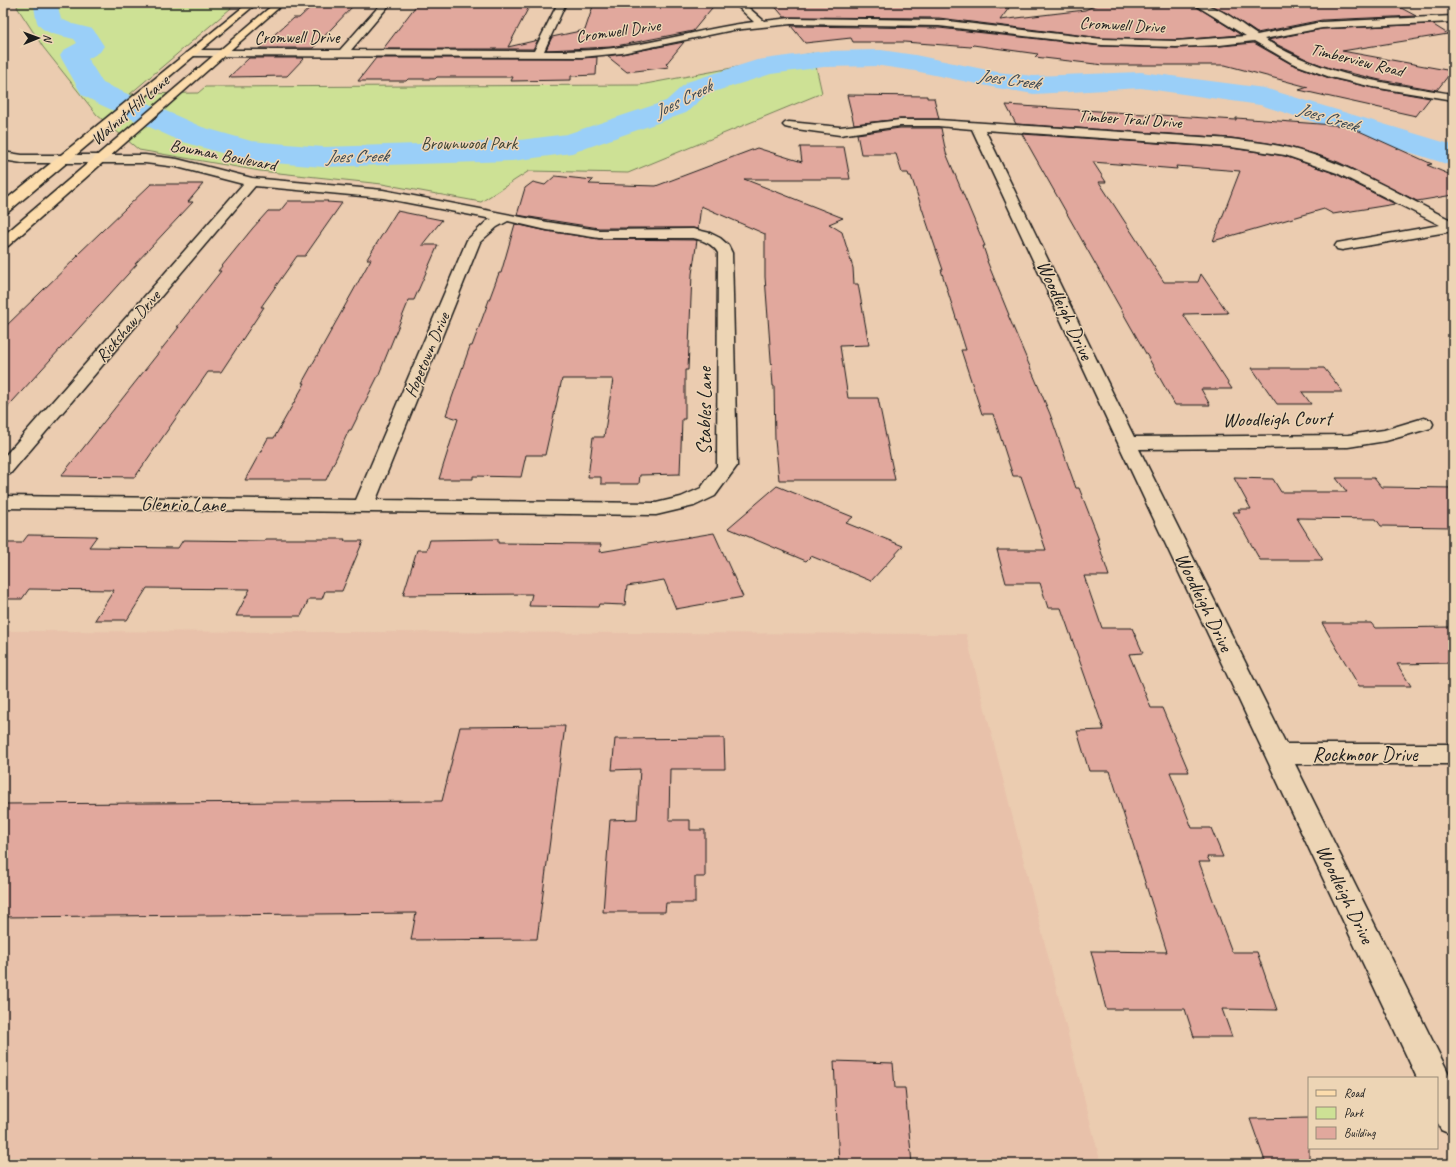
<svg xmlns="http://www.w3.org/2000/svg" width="1456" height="1167" viewBox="0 0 1456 1167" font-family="Caveat,sans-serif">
<rect width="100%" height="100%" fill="#ebccb0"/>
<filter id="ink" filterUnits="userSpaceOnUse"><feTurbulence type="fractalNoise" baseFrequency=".025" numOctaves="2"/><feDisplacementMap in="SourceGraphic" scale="8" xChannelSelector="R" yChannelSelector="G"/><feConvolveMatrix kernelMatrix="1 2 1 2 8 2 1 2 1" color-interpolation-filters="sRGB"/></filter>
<g filter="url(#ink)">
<polygon fill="#e8c1aa" points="3,631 966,634 1101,1164 3,1164"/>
<polygon fill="#cde195" stroke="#747e58" points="19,3 237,3 130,94 198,93 205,87 640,85 813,53 822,93 628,173 529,171 481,202 382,184 260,171 139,150 97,115 43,47 17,7"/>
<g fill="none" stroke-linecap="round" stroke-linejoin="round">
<path fill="#9acff8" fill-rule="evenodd" d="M33,3H57L61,19L73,24L93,29L104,46L100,52L88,59L103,83L202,127L251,141L323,147L512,141L567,134L666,101L687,82L757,60L824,51L881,50L915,55L997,72L1034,76L1141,72L1264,88L1453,145V166L1260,105L1141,88L1034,94L997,88L915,71L881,66L824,67L771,74L707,94L686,113L572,153L512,161L323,167L249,161L180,141L101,105L82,95L60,56L64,50L77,43L74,39C63,36 42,34 37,22C35,16 35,9 33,3Z"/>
</g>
<g fill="#e1a89d" stroke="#1c1c1c">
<polygon points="594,3 716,3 693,31 611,47 546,50 552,37 585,30"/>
<polygon points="772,3 922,3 1009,8 1000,20 1085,10 1100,3 1191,3 1241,35 1176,40 1102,38 939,18 784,17"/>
<polygon points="1204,3 1392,3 1416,16 1322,20 1257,33 1227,13"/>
<polygon points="314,4 349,4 347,6 353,6 313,48 259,48 293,18 299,18"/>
<polygon points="419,5 530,5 508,47 538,40 533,49 383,49 415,7"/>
<polygon points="1432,24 1448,34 1342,51 1452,71 1437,90 1380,80 1333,69 1310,61 1268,40 1322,29"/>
<polygon points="791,26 939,28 1102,46 1176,48 1220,46 1254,43 1291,64 1329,78 1373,88 1430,98 1416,116 1299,90 1308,87 1225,65 1104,65 1035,57 1038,54 973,45 971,47 904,42 853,42 851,38 805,43"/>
<polygon points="684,42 666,64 669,67 627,72 607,56 622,54"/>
<polygon points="597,57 596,75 571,76 571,80 511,81 513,77 437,77 435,79 408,79 406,81 358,81 376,58 582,58"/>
<polygon points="249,58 304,58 287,76 229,77"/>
<polygon points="847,95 927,96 927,98 934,98 939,119 900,119 854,124"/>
<polygon points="1006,105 1236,120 1236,118 1348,126 1432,164 1427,165 1453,176 1453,195 1417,201 1338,162 1318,155 1281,145 1231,138 1016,124"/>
<polygon points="900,128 941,128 946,153 985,246 983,246 988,261 987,261 1009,315 1008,315 1050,414 1076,488 1079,488 1099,539 1097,539 1109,576 1084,576 1102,628 1132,628 1143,653 1129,654 1151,708 1162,708 1189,772 1170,772 1192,828 1211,828 1223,857 1207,857 1210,862 1199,862 1232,952 1257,952 1277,1010 1222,1009 1232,1037 1194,1037 1185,1009 1106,1009 1091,951 1167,952 1110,771 1089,771 1077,731 1104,730 1061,608 1048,608 1040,583 1006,583 997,550 1046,550 1021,476 1013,476 993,414 982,414 961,350 966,350 941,270 943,270 911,176 909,176 908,173 902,173 896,154 861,154 857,134"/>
<polygon points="1022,134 1231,148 1285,156 1336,174 1395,204 1333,214 1324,209 1213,241 1240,171 1176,166 1177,169 1093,162 1106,182 1099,182 1164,282 1198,282 1201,274 1228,313 1183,314 1232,389 1201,389 1210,405 1175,405"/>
<polygon points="800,147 844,147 850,179 744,179 843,218 829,224 842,232 853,268 854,284 858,284 869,345 840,346 848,398 878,398 895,480 779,480 775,440 774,386 773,386 765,277 765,234 701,206 698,229 693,228 599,228 517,215 525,188 533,182 545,185 555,176 593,180 589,184 656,186 757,148 802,162"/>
<polygon points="151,184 203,184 188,202 193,202 135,264 137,264 3,412 3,329 79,255 77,255"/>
<polygon points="288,201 328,201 327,202 342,203 305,256 297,256 261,307 264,307 221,372 208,372 135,477 61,476 179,327 177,327 221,271 218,271 252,229 268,211 280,211"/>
<polygon points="397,211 442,220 422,245 438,245 414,300 409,300 379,374 351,430 349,430 326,480 245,480 268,438 274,438 305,383 302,383 371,259 367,259"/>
<polygon points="515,224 547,231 599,239 697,240 692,274 688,370 685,370 685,419 682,419 680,474 640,475 639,484 601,484 601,477 588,477 593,437 604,437 613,379 562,379 545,455 526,455 521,477 473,476 473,479 439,479 458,419 446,415 470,346 472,346 499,273 501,273"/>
<polygon points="1252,368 1324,368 1343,392 1302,392 1311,404 1277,404"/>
<polygon points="1234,478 1273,479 1281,492 1347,492 1336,478 1374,478 1381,487 1453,488 1453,527 1381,526 1376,519 1297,518 1323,560 1260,560 1233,512 1240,512 1238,509 1251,509"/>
<polygon points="777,486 853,517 846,523 903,546 871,581 811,556 806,561 728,528"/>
<polygon points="714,533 743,597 676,609 664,580 627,586 625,605 599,604 598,607 529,606 532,594 403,595 417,550 427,550 430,540 498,539 498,543 601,544 600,552"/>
<polygon points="28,535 97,536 89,547 178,548 183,540 265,541 266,539 345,539 344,541 363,541 342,591 325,591 322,599 309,599 301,616 236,616 250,589 147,588 127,620 95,620 114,590 29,589 22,599 3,599 3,543 22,543"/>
<polygon points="1322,623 1371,623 1375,628 1453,627 1453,663 1397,664 1411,686 1359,686"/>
<polygon points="565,726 537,939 411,940 416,913 3,917 3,804 442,801 460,727"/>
<polygon points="724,738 725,769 670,769 669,820 690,820 690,830 705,830 705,877 695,877 695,903 666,903 665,912 603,912 610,820 637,819 640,769 612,770 615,739"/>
<polygon points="834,1061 893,1063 895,1088 905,1088 912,1164 839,1164"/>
<polygon points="1309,1118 1309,1164 1266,1164 1250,1119"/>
</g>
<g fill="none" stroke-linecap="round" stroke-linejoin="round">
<g stroke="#1c1c1c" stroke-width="3">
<g id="minor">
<path d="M382,3H391L351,50L534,51L558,3H566L544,51C570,51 596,51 621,47C666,41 709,27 754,22L734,3H743L764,21L791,18L939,20L1102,39L1176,41L1246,36L1192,3C1216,3 1238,22 1257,35L1322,22L1453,16V22L1322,28L1264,39C1325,77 1385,83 1453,94V100L1373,87L1330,77L1292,63L1254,41L1220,45L1176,47L1102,45L939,26L791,24L733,30L622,53L582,57L191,56L186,53L191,50H340Z"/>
<path d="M900,120H938L1231,139C1253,142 1276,144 1297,150C1352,165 1402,196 1453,221V231L1342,250L1337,249L1335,246L1337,243L1440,225L1337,173L1285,155L1231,147L985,130L1134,437L1348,435L1384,430L1424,418L1431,420L1433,424L1431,428L1386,441L1348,447L1139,449L1286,744H1453V764H1295L1453,1082V1135L1441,1130L1437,1122V1078H1417L1118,443L972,129L938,126H900L840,135L789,128L785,127L783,125L785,123L789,122L840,127Z"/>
<path d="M3,152L22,155H145L177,159L252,178L383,190L547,222L599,230L693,229L710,233L720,238L728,245L732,253L737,466L715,496L694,506L656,515L3,508V496L356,500L467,240L487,221L492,219L383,198L255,186L10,474L3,476V458L243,184L177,167L145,163H22L3,160ZM508,221L547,230L599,238H693C703,240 713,244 718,253L717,466L701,488L681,497L656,503L376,500L480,242L497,227Z"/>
</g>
</g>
<g stroke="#1c1c1c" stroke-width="3">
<g id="major">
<polygon points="248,3 257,3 8,212 3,213 3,202"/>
<polygon points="275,3 284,3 8,246 3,247 3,236"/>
</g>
</g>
<use href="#minor" fill="#edd5b5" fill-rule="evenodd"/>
<use href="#major" fill="#fcdcac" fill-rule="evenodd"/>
</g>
</g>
<g text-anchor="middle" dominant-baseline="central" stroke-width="3" stroke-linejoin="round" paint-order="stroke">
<g font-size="17" fill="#1c1c1c" stroke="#edd5b5">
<text transform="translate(1122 25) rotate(3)">Cromwell Drive</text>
<text transform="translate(618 31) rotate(-8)">Cromwell Drive</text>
<text x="297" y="37">Cromwell Drive</text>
<text transform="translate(1357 60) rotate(14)">Timberview Road</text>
<text transform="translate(130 110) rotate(-41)">Walnut Hill Lane</text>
<text transform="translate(1130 119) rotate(4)">Timber Trail Drive</text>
<text transform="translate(223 155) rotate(11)">Bowman Boulevard</text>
<text transform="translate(128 326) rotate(-49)">Rickshaw Drive</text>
<text transform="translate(427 355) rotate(-67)">Hopetown Drive</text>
</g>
<g font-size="17" fill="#3f4334" stroke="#edd5b5">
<text x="469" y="143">Brownwood Park</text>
</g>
<g font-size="18" font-style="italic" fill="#3c4953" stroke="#edd5b5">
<text transform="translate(1009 79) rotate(8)">Joes Creek</text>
<text transform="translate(683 99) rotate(-27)">Joes Creek</text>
<text transform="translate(1328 117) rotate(17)">Joes Creek</text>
<text transform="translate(357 156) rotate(-1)">Joes Creek</text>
</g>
<g font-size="20" fill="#1c1c1c" stroke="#edd5b5">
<text transform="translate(1065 310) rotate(65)">Woodleigh Drive</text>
<text transform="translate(704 411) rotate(-90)">Stables Lane</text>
<text transform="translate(1277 419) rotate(-1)">Woodleigh Court</text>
<text transform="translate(183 504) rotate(1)">Glenrio Lane</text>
<text transform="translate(1204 602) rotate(64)">Woodleigh Drive</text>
<text x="1365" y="754">Rockmoor Drive</text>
<text transform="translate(1345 894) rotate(64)">Woodleigh Drive</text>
</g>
</g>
<rect width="1456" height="1167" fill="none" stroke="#edd5b5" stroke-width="16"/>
<rect x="8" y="8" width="1440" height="1151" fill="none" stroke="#1c1c1c" stroke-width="1.5" filter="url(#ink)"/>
<rect x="1308" y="1077" width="130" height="72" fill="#edd5b5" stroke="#998b78"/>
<rect x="1316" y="1090" width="20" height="6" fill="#fcdcac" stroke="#998b78"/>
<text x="1344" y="1097" font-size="12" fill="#1c1c1c">Road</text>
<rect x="1316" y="1107" width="20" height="12" fill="#cde195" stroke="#998b78"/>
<text x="1344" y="1117" font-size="12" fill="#1c1c1c">Park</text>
<rect x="1316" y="1127" width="20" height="12" fill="#e1a89d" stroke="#998b78"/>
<text x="1344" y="1137" font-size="12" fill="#1c1c1c">Building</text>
<g transform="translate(38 38) rotate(89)" stroke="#edd5b5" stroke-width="3" paint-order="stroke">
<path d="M0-3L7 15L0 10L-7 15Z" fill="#1c1c1c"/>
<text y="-6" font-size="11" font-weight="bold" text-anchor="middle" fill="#1c1c1c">N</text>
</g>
</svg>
